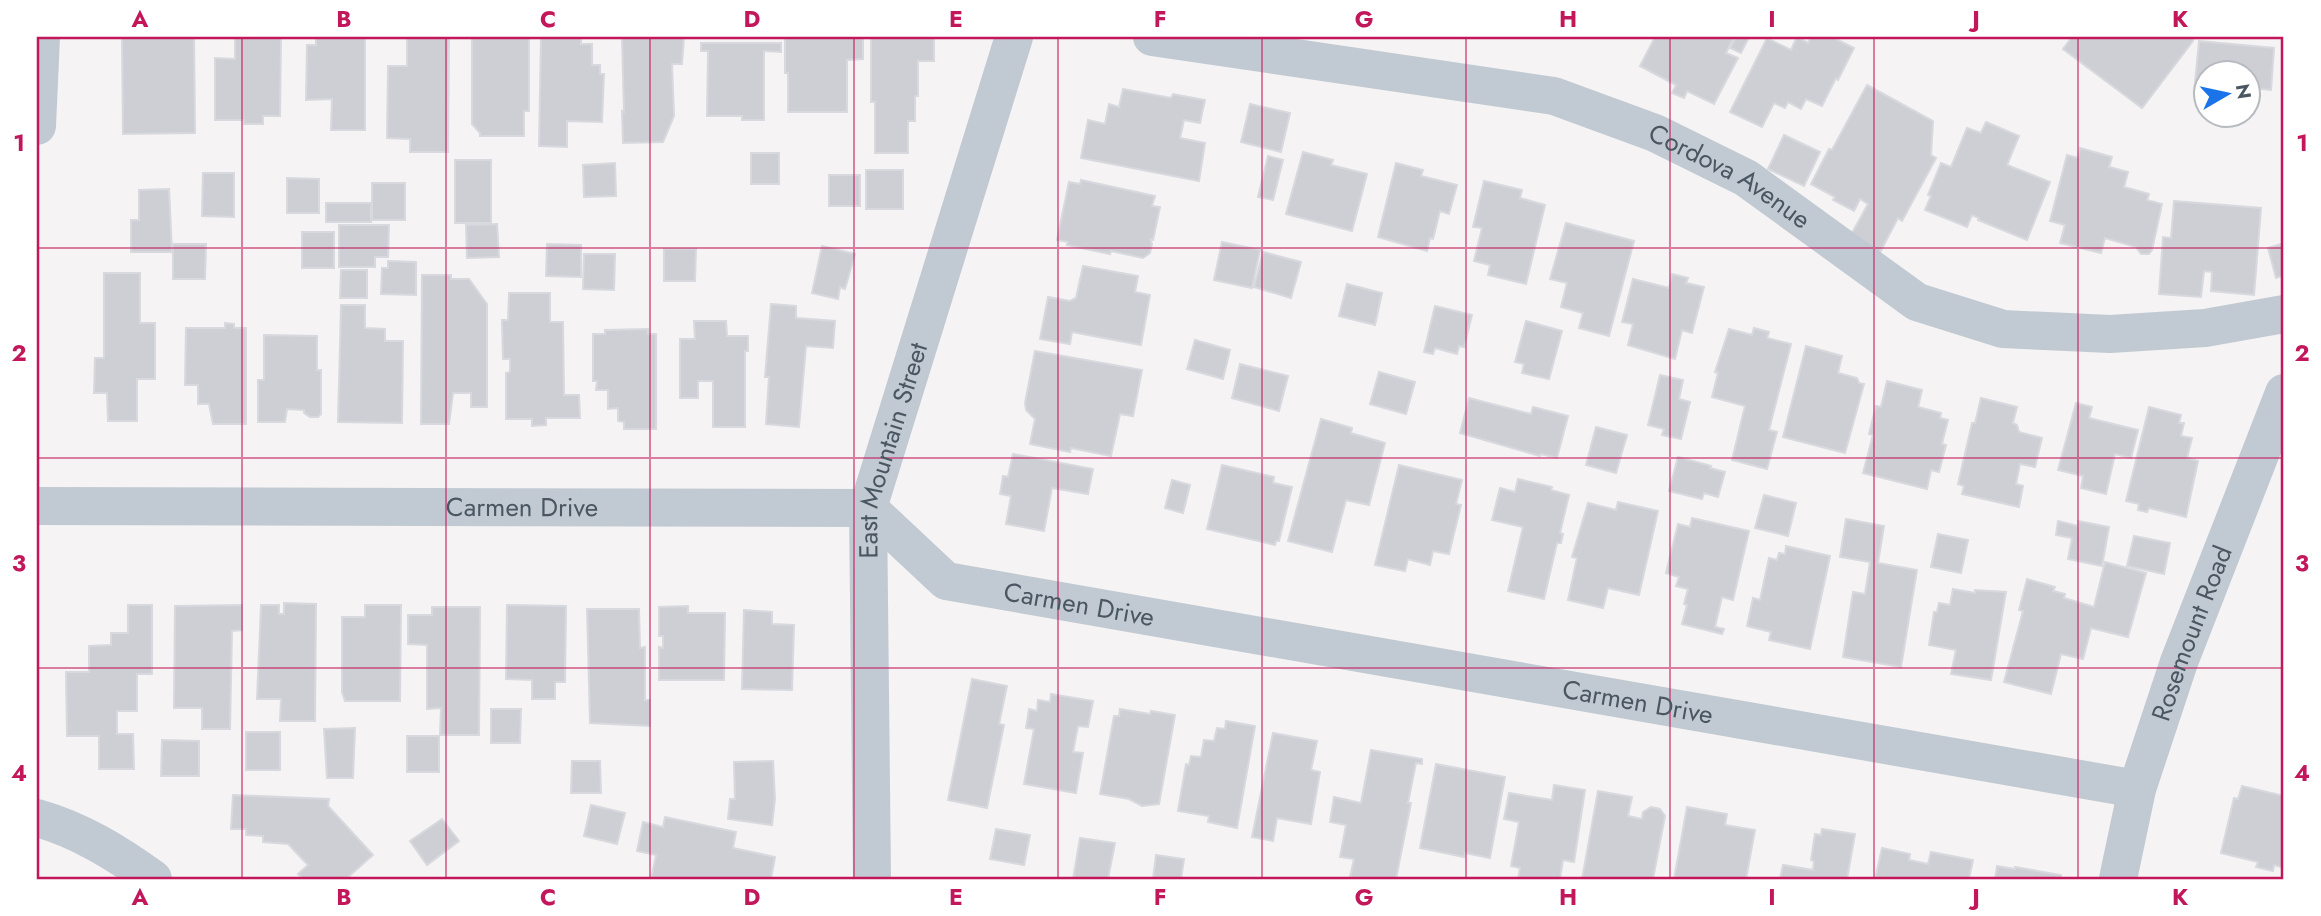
<svg xmlns="http://www.w3.org/2000/svg" width="2321" height="916" viewBox="0 0 2321 916" font-family="Jost,sans-serif">
<rect width="100%" height="100%" fill="#f5f3f3"/>
<g fill="#cdcfd5" stroke="#d7d9de" stroke-width="2">
<polygon points="122,37 194,37 195,133 123,134"/>
<polygon points="235,37 281,37 280,116 263,116 263,124 244,124 244,120 215,120 215,58 235,59"/>
<polygon points="316,37 365,37 365,130 331,130 332,99 306,100 307,45 316,45"/>
<polygon points="407,37 449,37 448,152 410,152 410,139 387,138 388,66 407,66"/>
<polygon points="472,37 529,37 529,111 524,111 524,136 480,136 480,133 472,124"/>
<polygon points="541,37 581,37 581,44 592,44 592,65 600,65 600,74 604,74 602,122 567,121 567,147 539,146"/>
<polygon points="622,37 684,37 682,64 672,64 674,116 663,142 623,143 622,111 624,112"/>
<polygon points="785,37 863,37 863,59 847,60 847,112 788,112 788,73 785,73"/>
<polygon points="871,37 934,37 934,61 918,61 918,96 915,96 915,121 908,121 908,153 875,153 875,102 871,102"/>
<polygon points="1655,37 1734,37 1726,53 1738,58 1714,104 1687,91 1684,98 1672,93 1676,85 1640,66"/>
<polygon points="1736,37 1749,37 1741,53 1730,48"/>
<polygon points="1797,37 1808,43 1811,37 1832,37 1854,48 1838,80 1836,78 1822,106 1806,99 1801,109 1788,102 1785,108 1774,103 1762,127 1730,112 1767,38 1791,50"/>
<polygon points="2072,37 2193,37 2193,41 2142,108 2063,49"/>
<polygon points="2199,41 2274,48 2271,90 2252,88 2251,98 2248,98 2248,74 2206,74 2206,94 2194,93"/>
<polygon points="701,43 781,43 781,52 764,51 764,120 742,120 742,116 707,116 708,51 701,51"/>
<polygon points="1867,85 1933,121 1931,155 1936,158 1902,221 1898,218 1877,258 1847,242 1868,204 1860,199 1854,211 1833,200 1835,197 1811,184 1829,149 1832,150"/>
<polygon points="1123,89 1171,98 1173,94 1205,100 1200,123 1184,120 1180,138 1205,143 1199,181 1081,158 1088,120 1105,124 1109,104 1119,107"/>
<polygon points="1250,104 1290,113 1281,152 1241,142"/>
<polygon points="1986,122 2019,136 2007,165 2050,182 2027,240 1978,220 1979,218 1972,215 1967,227 1925,210 1931,196 1928,195 1941,163 1951,167 1967,128 1981,133"/>
<polygon points="1784,135 1820,152 1804,186 1768,169"/>
<polygon points="2080,148 2112,157 2109,167 2128,172 2124,187 2149,194 2147,200 2162,204 2152,250 2149,254 2141,254 2136,247 2105,238 2101,253 2060,243 2065,225 2050,221 2067,155 2078,158"/>
<polygon points="1303,152 1333,160 1331,165 1367,174 1352,231 1286,214"/>
<rect x="751" y="153" width="28" height="31"/>
<polygon points="1268,156 1283,160 1273,200 1258,197"/>
<rect x="455" y="160" width="36" height="63"/>
<polygon points="615,163 616,196 584,197 583,165"/>
<polygon points="1396,163 1423,170 1421,176 1457,185 1449,214 1440,211 1433,239 1430,238 1427,251 1378,237"/>
<rect x="866" y="170" width="37" height="39"/>
<polygon points="203,173 234,173 234,217 202,216"/>
<rect x="829" y="175" width="31" height="31"/>
<polygon points="287,178 319,179 319,213 287,213"/>
<polygon points="1081,180 1155,196 1152,206 1160,207 1153,240 1150,239 1152,244 1150,253 1143,258 1111,251 1110,254 1067,245 1068,242 1057,240 1069,182 1080,184"/>
<polygon points="1484,181 1522,190 1520,198 1545,205 1526,284 1488,275 1490,265 1474,261 1482,228 1473,227"/>
<rect x="372" y="183" width="33" height="37"/>
<polygon points="169,189 172,252 131,252 131,220 139,220 139,190"/>
<polygon points="2174,201 2261,208 2254,295 2211,291 2212,272 2204,271 2201,297 2159,294 2163,237 2171,238"/>
<rect x="326" y="203" width="45" height="19"/>
<polygon points="1566,223 1634,241 1609,336 1579,328 1583,313 1561,307 1567,283 1550,279"/>
<polygon points="497,224 499,257 467,258 466,225"/>
<polygon points="339,225 389,225 388,257 375,257 375,267 339,267"/>
<rect x="302" y="232" width="32" height="36"/>
<polygon points="1222,242 1260,250 1252,288 1214,280"/>
<polygon points="2284,243 2284,275 2276,278 2268,248"/>
<polygon points="173,244 206,244 205,279 173,279"/>
<polygon points="547,244 581,245 581,277 546,276"/>
<polygon points="822,246 855,254 845,289 840,287 838,299 812,293"/>
<polygon points="664,249 696,249 695,281 664,281"/>
<polygon points="1263,252 1301,262 1291,298 1254,287"/>
<polygon points="584,254 615,254 614,290 583,289"/>
<polygon points="388,261 416,262 416,295 381,294 382,268 388,268"/>
<polygon points="1083,266 1138,276 1135,292 1150,295 1141,345 1072,332 1070,344 1040,339 1048,297 1070,301 1076,298"/>
<polygon points="341,270 367,270 367,298 340,298"/>
<polygon points="104,273 140,273 140,323 155,323 155,379 137,379 137,421 108,421 107,393 94,393 95,358 104,358"/>
<polygon points="1672,274 1688,278 1686,283 1704,287 1692,333 1682,330 1675,359 1628,345 1633,324 1622,322 1633,279 1669,288"/>
<polygon points="422,275 451,275 451,279 469,279 487,304 487,407 471,407 471,393 453,393 449,424 421,424"/>
<polygon points="1347,284 1382,293 1375,325 1339,316"/>
<polygon points="509,293 550,293 550,322 563,322 564,395 579,395 580,418 546,418 546,425 532,426 532,419 506,419 506,373 510,372 510,359 503,359 502,320 508,320"/>
<polygon points="771,304 796,306 796,318 835,321 833,348 806,346 799,427 766,424 769,377 765,377"/>
<polygon points="341,305 365,305 365,328 385,329 385,341 403,341 402,423 338,422"/>
<polygon points="1435,306 1472,315 1464,347 1459,346 1457,354 1435,348 1433,354 1424,352"/>
<polygon points="694,321 726,321 727,336 748,336 748,351 745,351 745,427 713,427 713,381 698,381 698,398 680,398 680,339 695,339"/>
<polygon points="1526,321 1562,331 1549,379 1522,373 1524,364 1515,362"/>
<polygon points="225,323 234,324 234,328 246,328 246,424 213,424 209,404 198,404 198,385 185,385 186,328 225,328"/>
<polygon points="1754,328 1769,332 1767,338 1791,344 1769,430 1777,432 1767,469 1732,460 1745,406 1712,397 1718,373 1715,372 1729,329 1752,335"/>
<polygon points="648,329 648,334 656,334 656,429 624,429 624,422 618,421 618,408 608,409 608,390 596,390 597,381 593,381 593,334 605,334 605,330"/>
<polygon points="264,335 317,336 317,370 321,370 321,414 318,417 310,417 304,413 304,410 287,409 285,422 258,422 258,380 264,380"/>
<polygon points="1195,340 1230,350 1223,379 1187,369"/>
<polygon points="1806,346 1842,356 1838,373 1857,378 1859,383 1864,384 1845,453 1783,437"/>
<polygon points="1035,351 1142,370 1133,416 1120,414 1111,456 1071,448 1070,452 1030,444 1035,419 1026,410 1025,403"/>
<polygon points="1240,364 1288,376 1279,411 1232,398"/>
<polygon points="1379,372 1415,382 1406,414 1370,404"/>
<polygon points="1660,375 1683,380 1679,399 1690,402 1681,439 1662,435 1664,429 1648,425"/>
<polygon points="1887,381 1922,390 1918,407 1941,413 1940,418 1948,420 1942,444 1946,445 1939,472 1931,470 1927,489 1863,473 1873,435 1869,434 1876,406 1881,407"/>
<polygon points="1469,398 1531,414 1533,407 1568,416 1557,458 1541,454 1540,456 1460,433"/>
<polygon points="1981,398 2017,407 2013,423 2017,425 2019,432 2042,438 2035,467 2020,464 2016,484 2023,486 2019,507 1962,494 1964,486 1958,484 1972,423 1975,423"/>
<polygon points="2076,403 2092,407 2089,418 2138,430 2131,458 2115,454 2106,494 2081,488 2083,476 2058,470"/>
<polygon points="2149,407 2181,415 2179,423 2184,423 2181,436 2192,438 2187,458 2198,461 2186,517 2149,508 2147,512 2138,510 2139,504 2126,501"/>
<polygon points="1321,419 1352,428 1351,433 1385,443 1369,505 1346,500 1332,552 1288,541"/>
<polygon points="1596,427 1627,435 1616,473 1586,465"/>
<polygon points="1013,454 1093,469 1088,494 1052,488 1044,531 1006,524 1011,496 1000,494 1003,476 1008,477"/>
<polygon points="1678,457 1711,466 1710,468 1725,472 1718,497 1704,493 1702,499 1669,491"/>
<polygon points="1222,465 1274,477 1273,483 1292,487 1279,541 1276,541 1275,545 1207,529"/>
<polygon points="1399,465 1462,480 1456,504 1461,505 1449,554 1433,551 1430,565 1408,559 1405,571 1375,565"/>
<polygon points="1518,479 1552,487 1551,490 1569,495 1560,533 1563,534 1561,543 1557,543 1544,599 1508,591 1523,527 1492,520 1500,488 1515,492"/>
<polygon points="1172,480 1190,485 1183,513 1165,508"/>
<polygon points="1764,495 1796,503 1788,536 1755,528"/>
<polygon points="1618,502 1658,511 1639,595 1608,588 1603,608 1568,600 1577,558 1572,557 1588,503 1616,510"/>
<polygon points="1692,518 1749,531 1733,600 1722,597 1715,627 1724,629 1722,634 1682,624 1687,605 1684,604 1688,589 1676,586 1679,577 1666,573 1678,524 1690,527"/>
<polygon points="1846,519 1884,526 1878,563 1917,570 1901,667 1843,657 1853,592 1865,594 1870,562 1840,557"/>
<polygon points="2058,521 2078,526 2078,521 2109,527 2102,566 2068,559 2072,538 2056,535"/>
<polygon points="1938,534 1968,540 1961,573 1931,567"/>
<polygon points="2134,536 2170,543 2164,574 2127,566"/>
<polygon points="1786,546 1830,556 1810,649 1769,640 1771,632 1747,626 1753,598 1760,600 1769,558 1777,560 1779,553 1785,554"/>
<polygon points="2105,562 2146,573 2128,637 2091,628 2083,659 2061,654 2051,694 2004,682 2023,611 2019,610 2027,579 2055,587 2053,591 2065,594 2064,598 2094,607"/>
<polygon points="1953,589 1975,593 1975,590 2006,592 1991,680 1951,674 1956,650 1929,645 1934,612 1937,612 1939,603 1950,605"/>
<polygon points="284,603 316,604 315,721 280,721 281,699 257,699 261,605 279,605 279,614 284,614"/>
<polygon points="128,605 152,605 152,674 137,674 137,711 117,711 117,734 133,734 134,769 99,769 99,736 67,736 66,672 89,672 89,646 111,645 111,633 128,633"/>
<polygon points="242,605 242,630 232,631 230,729 202,729 202,708 174,708 175,606"/>
<polygon points="365,605 401,605 400,701 345,701 342,692 342,617 365,617"/>
<polygon points="507,605 566,606 565,682 555,682 555,699 532,699 532,680 506,679"/>
<polygon points="688,606 688,613 725,613 724,680 659,680 659,647 663,648 663,636 659,636 659,607"/>
<polygon points="432,607 480,607 479,735 440,735 441,708 427,709 427,645 408,644 408,615 432,615"/>
<polygon points="587,609 639,609 640,648 645,647 645,700 650,700 650,726 590,723"/>
<polygon points="744,610 772,612 772,624 794,625 792,690 742,689"/>
<polygon points="972,679 1007,686 999,724 1004,725 987,808 948,800"/>
<polygon points="1051,694 1093,701 1088,727 1078,726 1073,752 1083,753 1076,793 1024,784 1034,729 1026,728 1029,709 1037,711 1038,700 1050,702"/>
<polygon points="491,709 521,709 520,743 491,743"/>
<polygon points="1120,709 1150,714 1151,711 1175,715 1159,804 1142,806 1129,799 1100,794 1114,716 1119,716"/>
<polygon points="1226,721 1255,726 1237,828 1208,822 1209,816 1178,811 1186,764 1189,765 1191,756 1201,757 1204,740 1214,741 1217,728 1225,729"/>
<polygon points="355,728 353,778 327,778 324,729"/>
<rect x="246" y="732" width="34" height="38"/>
<polygon points="1273,733 1317,741 1311,770 1320,772 1311,824 1277,818 1273,841 1252,837"/>
<rect x="407" y="736" width="32" height="36"/>
<polygon points="162,740 199,741 199,776 161,776"/>
<polygon points="1371,750 1422,759 1422,764 1416,763 1408,803 1411,803 1396,879 1362,879 1350,877 1354,859 1340,857 1346,825 1330,822 1334,797 1361,803"/>
<polygon points="572,761 600,761 601,793 571,793"/>
<polygon points="773,761 775,799 772,825 728,819 730,799 735,799 734,762"/>
<polygon points="1436,764 1505,777 1490,858 1465,853 1464,857 1420,848"/>
<polygon points="1554,785 1585,790 1574,862 1563,860 1560,879 1518,879 1520,868 1511,866 1519,822 1504,819 1509,793 1552,800"/>
<polygon points="2242,786 2284,796 2284,868 2274,865 2273,871 2256,867 2258,862 2221,853 2234,798 2238,799"/>
<polygon points="1598,791 1632,797 1628,816 1642,819 1643,812 1651,807 1660,809 1665,816 1653,879 1582,879"/>
<polygon points="233,795 329,799 328,806 373,855 346,879 303,879 298,874 308,865 288,844 263,842 263,836 246,835 246,829 231,829"/>
<polygon points="591,805 625,813 617,844 584,836"/>
<polygon points="1687,807 1727,814 1725,825 1755,830 1746,879 1674,879"/>
<polygon points="665,817 736,832 733,848 775,857 771,879 651,879 656,855 637,851 643,822 663,827"/>
<polygon points="442,819 459,841 427,865 410,841"/>
<polygon points="996,829 1030,835 1024,865 990,859"/>
<polygon points="1822,829 1855,834 1847,879 1780,879 1783,865 1813,870 1814,861 1811,860 1815,834 1821,835"/>
<polygon points="1080,838 1115,843 1108,879 1073,879"/>
<polygon points="1882,848 1910,854 1909,860 1928,864 1931,852 1973,860 1969,879 1875,879"/>
<polygon points="1156,855 1184,859 1181,879 1153,879"/>
<polygon points="1997,866 2015,869 2015,867 2061,875 2061,879 1995,879"/>
</g>
<g fill="none" stroke-linecap="round" stroke-linejoin="round">
<g stroke="#c1cad2" stroke-width="38">
<path id="s1" d="M1152,37L1554,96L1655,133L1746,178L1917,302L2003,329L2110,334L2205,328L2284,314"/>
<polyline points="37,126 41,37"/>
<path id="s2" d="M37,506L868,508L946,581L2137,789"/>
<path d="M37,818C80,830 117,853 153,879"/>
<path id="s3" d="M2118,879L2137,789L2179,662L2284,393"/>
</g>
<path stroke="#c1cad2" stroke-width="38" id="s4" d="M872,879L868,508L1014,37"/>
</g>
<path fill="none" stroke="#c2185b" stroke-width="2" stroke-opacity="0.55" d="M242,37V879M446,37V879M650,37V879M854,37V879M1058,37V879M1262,37V879M1466,37V879M1670,37V879M1874,37V879M2078,37V879M37,248H2284M37,458H2284M37,668H2284"/>
<g text-anchor="middle" dominant-baseline="central" stroke-width="7" stroke-linejoin="round" paint-order="stroke">
<g font-size="26" fill="#4a5661" stroke="#fff">
<text stroke="none"><textPath href="#s1" startOffset="600">Cordova Avenue</textPath></text>
<text stroke="none"><textPath href="#s4" startOffset="432">East Mountain Street</textPath></text>
<text stroke="none"><textPath href="#s2" startOffset="485">Carmen Drive</textPath></text>
<text stroke="none"><textPath href="#s2" startOffset="1073">Carmen Drive</textPath></text>
<text stroke="none"><textPath href="#s3" startOffset="257">Rosemount Road</textPath></text>
<text stroke="none"><textPath href="#s2" startOffset="1640">Carmen Drive</textPath></text>
</g>
</g>
<rect width="2321" height="916" fill="none" stroke="#ffffff" stroke-width="77"/>
<g transform="translate(2227 94) rotate(81)"><circle r="33" fill="#ffffff" stroke="#b7bbc0" stroke-width="2"/>
<path d="M0-5L12 26L0 18L-12 26Z" fill="#1a73e8"/>
<text y="-10" font-size="19" font-weight="bold" text-anchor="middle" fill="#4a5661">N</text>
</g>
<rect x="38" y="38" width="2244" height="840" fill="none" stroke="#c2185b" stroke-width="2.5"/>
<g font-size="23" text-anchor="middle" font-weight="bold" fill="#c2185b">
<text x="140" y="27">A</text>
<text x="344" y="27">B</text>
<text x="548" y="27">C</text>
<text x="752" y="27">D</text>
<text x="956" y="27">E</text>
<text x="1160" y="27">F</text>
<text x="1364" y="27">G</text>
<text x="1568" y="27">H</text>
<text x="1772" y="27">I</text>
<text x="1976" y="27">J</text>
<text x="2180" y="27">K</text>
<text x="19" y="151">1</text>
<text x="2302" y="151">1</text>
<text x="19" y="361">2</text>
<text x="2302" y="361">2</text>
<text x="19" y="571">3</text>
<text x="2302" y="571">3</text>
<text x="19" y="781">4</text>
<text x="2302" y="781">4</text>
<text x="140" y="905">A</text>
<text x="344" y="905">B</text>
<text x="548" y="905">C</text>
<text x="752" y="905">D</text>
<text x="956" y="905">E</text>
<text x="1160" y="905">F</text>
<text x="1364" y="905">G</text>
<text x="1568" y="905">H</text>
<text x="1772" y="905">I</text>
<text x="1976" y="905">J</text>
<text x="2180" y="905">K</text>
</g>
</svg>
